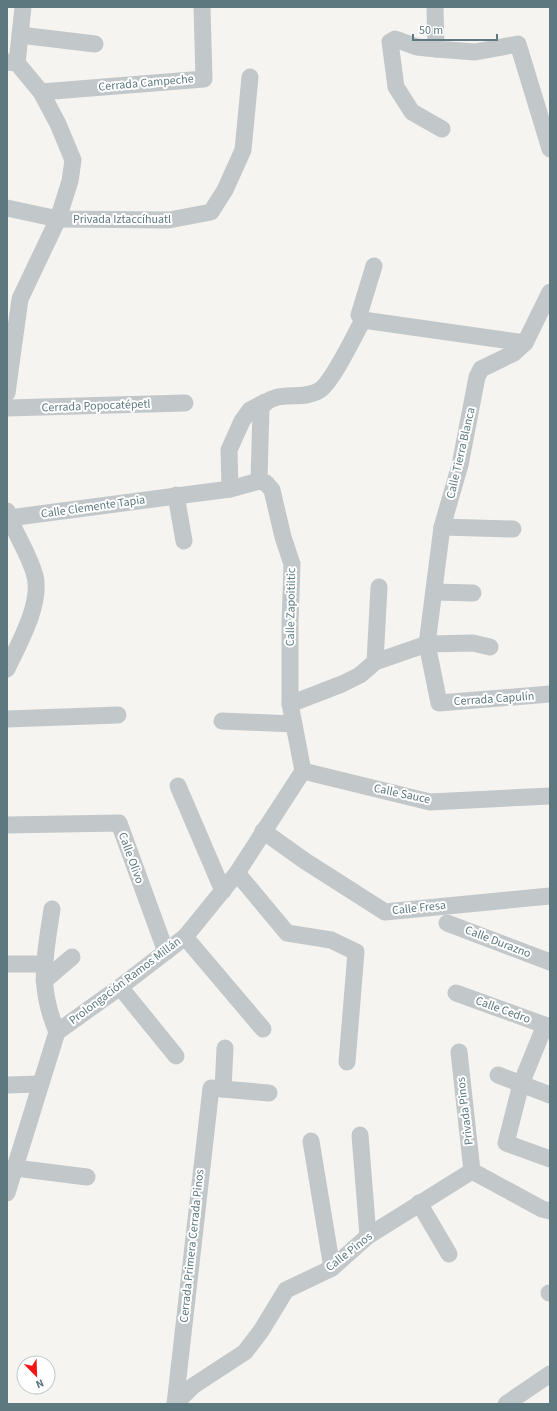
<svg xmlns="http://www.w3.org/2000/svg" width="557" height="1411" viewBox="0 0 557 1411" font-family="'Source Sans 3',sans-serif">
<rect width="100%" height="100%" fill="#f6f4f1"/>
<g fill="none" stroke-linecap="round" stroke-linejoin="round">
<g stroke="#c2c8ca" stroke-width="17">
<polyline points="435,7 436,49 475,52 518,44 550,149"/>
<polyline points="20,35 95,44"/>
<polyline points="436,49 417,47 395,39 390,42 396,87 412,112 442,129"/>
<polyline points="7,62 17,63 41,92 58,124 73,160 70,181 58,219 20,299 7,393"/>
<polyline points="17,63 23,7"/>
<polyline points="41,92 204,79 202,7"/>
<polyline points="7,208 58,219 169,220 211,212 225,190 243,150 250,77"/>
<polyline points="374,266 359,315 363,320 525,343"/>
<polyline points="550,292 525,343 514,353 481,369 477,377 460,465 442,527 427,644 439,703 550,694"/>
<polyline points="7,408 185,403"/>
<path d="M259,481L261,408C274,388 302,402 320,390C333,381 354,336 363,320"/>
<polyline points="230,489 259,481 266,483 272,490 283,537 292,564 290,623 290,704 303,771"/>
<polyline points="176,495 184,541"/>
<path d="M7,511C14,533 29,553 35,576C42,604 18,645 7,669"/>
<polyline points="9,518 230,489 229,450 242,421 250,410 265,402"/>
<polyline points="442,527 513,529"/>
<polyline points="434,592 473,593"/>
<polyline points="375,662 379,587"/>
<polyline points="290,704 342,684 360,675 375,662 427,644 473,643 490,647"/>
<polyline points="7,719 118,715"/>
<polyline points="222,721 294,724"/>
<polyline points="303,771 430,802 550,796"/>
<polyline points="178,786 223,891"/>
<polyline points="7,825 119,823 166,952"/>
<polyline points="263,831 305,861 385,912 550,896"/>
<polyline points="237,873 287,933 331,940 356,952 347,1062"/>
<path d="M52,909C45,957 37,985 57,1032"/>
<polyline points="447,923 550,962"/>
<polyline points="185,937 263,1029"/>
<polyline points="7,964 45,964"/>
<polyline points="44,981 72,957"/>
<polyline points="120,987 176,1056"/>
<polyline points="456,993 550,1027"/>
<polyline points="545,1025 521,1084 506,1143 550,1159"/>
<polyline points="225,1048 223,1089 269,1093"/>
<polyline points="459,1052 472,1171"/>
<polyline points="498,1075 550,1095"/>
<polyline points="7,1085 40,1084"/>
<polyline points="360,1135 368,1236"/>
<polyline points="311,1141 332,1268"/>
<polyline points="15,1168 87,1177"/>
<polyline points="472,1171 542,1209 550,1211"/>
<polyline points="7,1193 57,1032 120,987 185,937 237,873 303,771"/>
<polyline points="419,1203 449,1254"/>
<polyline points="549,1293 550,1293"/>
<polyline points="175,1404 193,1386 245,1352 261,1331 286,1290 332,1268 368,1236 472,1171"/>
<polyline points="175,1404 211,1088 223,1089"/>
<polyline points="506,1404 550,1374"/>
</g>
</g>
<g text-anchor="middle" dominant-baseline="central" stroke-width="4" stroke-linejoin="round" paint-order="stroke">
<g font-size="12" fill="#5d797f" stroke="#fff">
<text transform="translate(146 83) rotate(-5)">Cerrada Campeche</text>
<text x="122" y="219">Privada Iztaccíhuatl</text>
<text transform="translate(96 406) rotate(-2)">Cerrada Popocatépetl</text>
<text transform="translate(461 453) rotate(-77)">Calle Tierra Blanca</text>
<text transform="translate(93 507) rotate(-8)">Calle Clemente Tapia</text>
<text transform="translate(291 607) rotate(-89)">Calle Zapoitiltic</text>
<text transform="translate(494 699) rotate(-4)">Cerrada Capulín</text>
<text transform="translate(402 794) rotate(12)">Calle Sauce</text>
<text transform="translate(131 858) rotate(70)">Calle Olivo</text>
<text transform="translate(419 908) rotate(-6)">Calle Fresa</text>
<text transform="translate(498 942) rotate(21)">Calle Durazno</text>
<text transform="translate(125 981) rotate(-37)">Prolongación Ramos Millán</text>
<text transform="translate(503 1010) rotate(20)">Calle Cedro</text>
<text transform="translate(465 1111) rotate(-97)">Privada Pinos</text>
<text transform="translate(192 1246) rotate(-84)">Cerrada Primera Cerrada Pinos</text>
<text transform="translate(349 1252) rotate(-38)">Calle Pinos</text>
</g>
</g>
<rect width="557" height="1411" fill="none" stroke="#5d797f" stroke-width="16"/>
<g transform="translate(36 1375) rotate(157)"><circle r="19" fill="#ffffff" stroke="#bec9cc"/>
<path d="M0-3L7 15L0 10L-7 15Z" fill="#f21415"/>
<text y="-6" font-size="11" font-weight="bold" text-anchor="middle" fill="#5d797f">N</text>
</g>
<path d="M413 34v6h84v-6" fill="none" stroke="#5d797f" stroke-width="2"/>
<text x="419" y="34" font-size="12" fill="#5d797f" stroke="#ffffff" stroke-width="3" paint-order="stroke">50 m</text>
</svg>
